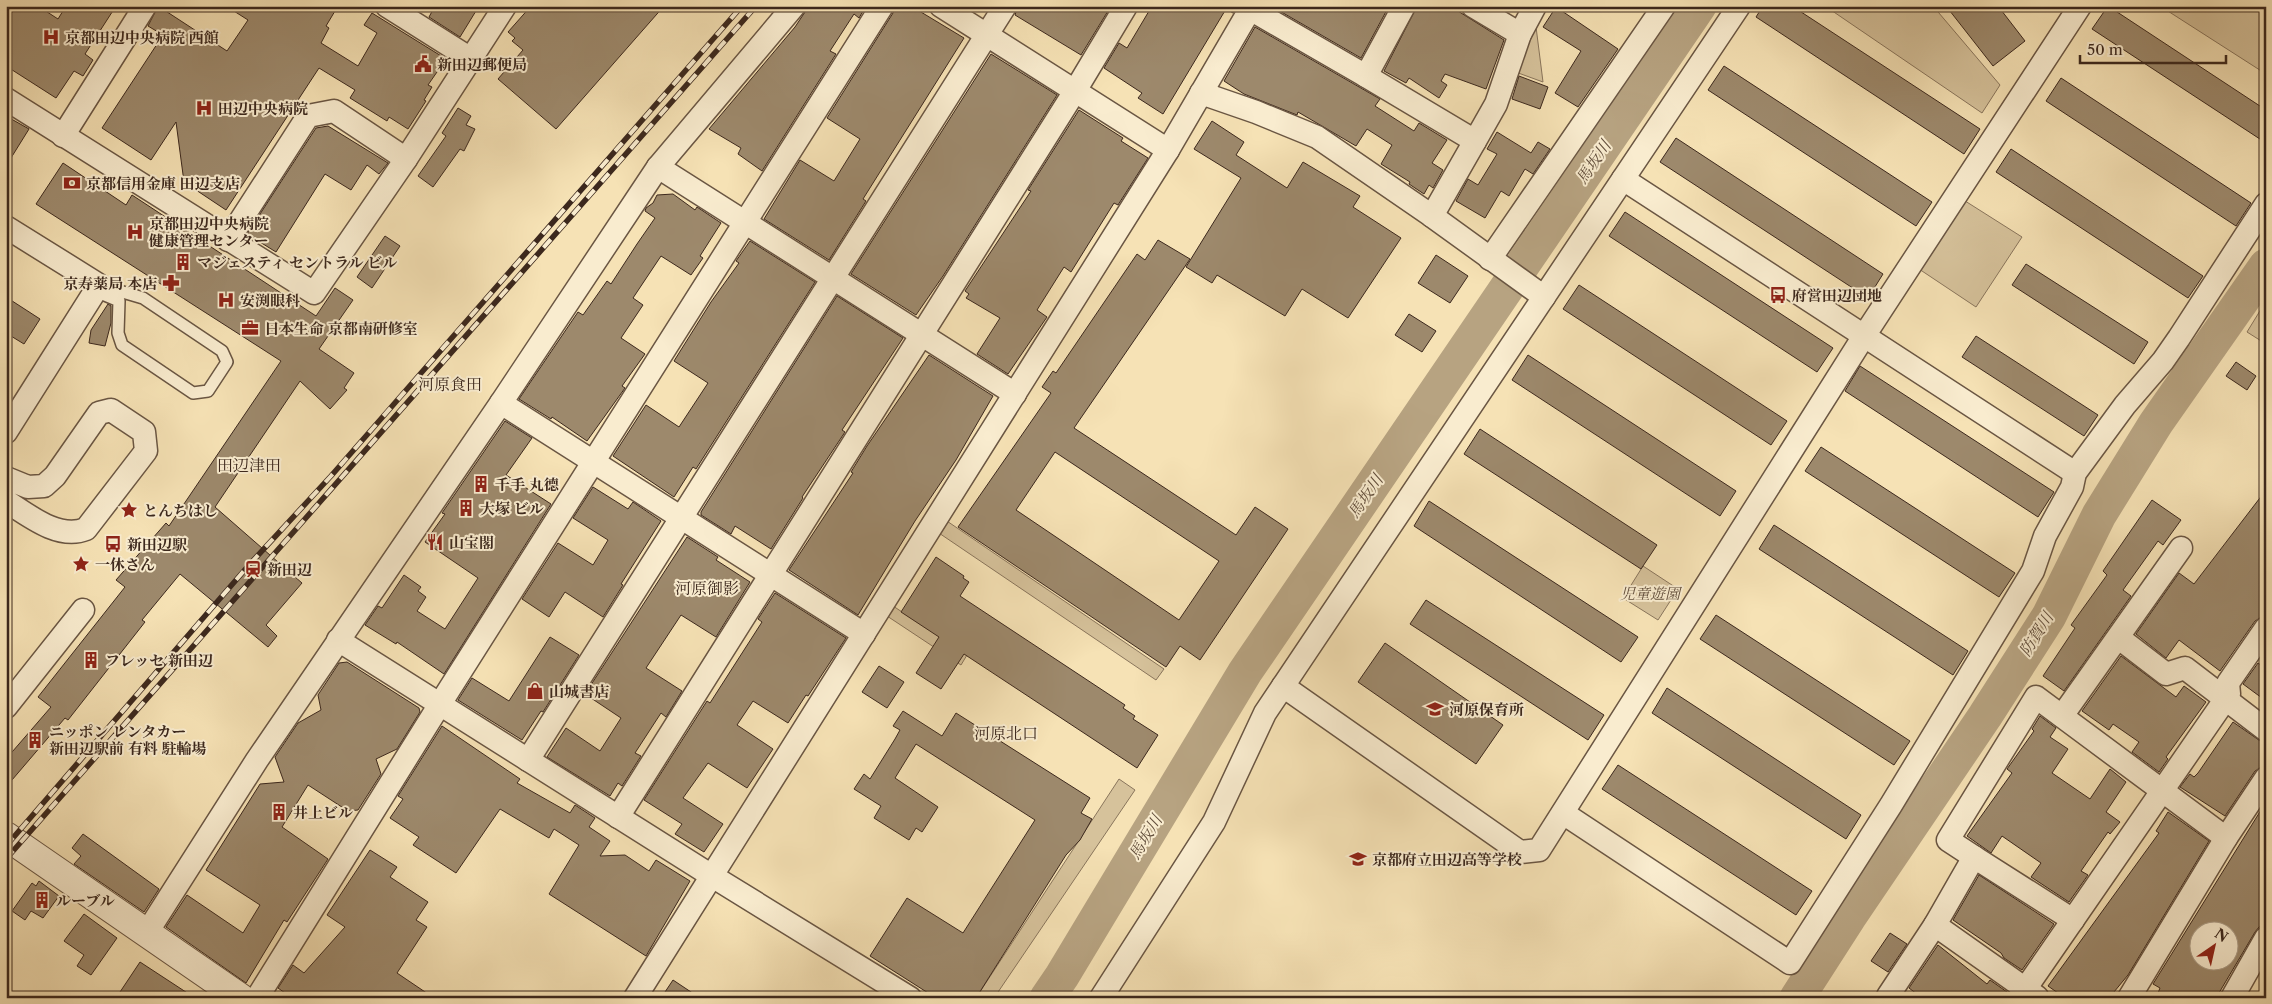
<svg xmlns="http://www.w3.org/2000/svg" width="2272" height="1004" viewBox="0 0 2272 1004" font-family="'Libre Caslon Text','Noto Serif JP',serif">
<rect width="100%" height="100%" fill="#f6e2b5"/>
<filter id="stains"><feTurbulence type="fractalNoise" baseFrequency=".004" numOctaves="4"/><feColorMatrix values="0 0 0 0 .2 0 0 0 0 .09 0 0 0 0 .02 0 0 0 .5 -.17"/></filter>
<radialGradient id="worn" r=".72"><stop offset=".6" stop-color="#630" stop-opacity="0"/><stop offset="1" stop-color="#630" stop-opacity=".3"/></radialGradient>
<g fill="#d6c29b" stroke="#89755c">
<polygon points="1825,6 1933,6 2000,85 1982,113"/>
<polygon points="2160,6 2263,6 2266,8 2266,22 2263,26 2266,28 2266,74"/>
<polygon points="1534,11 1543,82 1510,70"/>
<polygon points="1962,199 2022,237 1976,307 1916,267"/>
<polygon points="2266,301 2266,344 2247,332"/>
<polygon points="941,517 1164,669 1156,680 933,529"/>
<polygon points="1643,566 1678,589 1658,620 1623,598"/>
<polygon points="887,602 967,655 961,665 881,612"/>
<polygon points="1119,779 1135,790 994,998 976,998"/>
</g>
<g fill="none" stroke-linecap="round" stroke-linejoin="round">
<g stroke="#b7a381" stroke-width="35">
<polyline points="1047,998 1062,976 1245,672 1699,6"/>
<polyline points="1797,998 1849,917 1985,716 2049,616 2099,515 2156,423 2266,266"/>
</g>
</g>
<g fill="#9d896c" stroke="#3c281d" fill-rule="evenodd">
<polygon points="6,6 38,6 58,19 66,6 116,6 85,54 93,60 83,76 74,71 56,98 6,66"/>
<polygon points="158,6 227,51 248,20 226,6 338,6 326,26 329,28 321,43 358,66 377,33 364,25 372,13 446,59 428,85 432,87 424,100 426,101 408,129 389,117 387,121 350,98 355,90 319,68 226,210 184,182 176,122 151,160 102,128 163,35 148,26"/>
<polygon points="435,6 479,6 460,37 429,17"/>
<polygon points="531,6 664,6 556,129 498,79 523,50 512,41 515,38 508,32"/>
<polygon points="809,6 866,6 859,18 854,14 830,51 836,54 762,171 738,154 741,148 709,129 795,27"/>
<polygon points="895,6 911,6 964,38 863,199 866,201 829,260 764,219 800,160 834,181 860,139 827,118 893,13"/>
<polygon points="1018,6 1111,6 1081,55 1015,15"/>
<polygon points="1152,6 1237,6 1233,13 1226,9 1163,114 1138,98 1142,93 1104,68 1119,43 1127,48"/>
<polygon points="1271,6 1389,6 1361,58"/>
<polygon points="1417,6 1450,6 1504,40 1486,89 1445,74 1441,81 1447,85 1439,98 1409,78 1406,83 1384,71"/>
<polygon points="1763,6 1792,6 1980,129 1964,154 1756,17"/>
<polygon points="1946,6 1998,6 2025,41 1993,66"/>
<polygon points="2108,6 2266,110 2266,143 2092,29"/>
<polygon points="1556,7 1618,49 1578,107 1555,93 1581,51 1543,27"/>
<polygon points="1255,27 1380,99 1375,106 1414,131 1419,123 1447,140 1432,163 1443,170 1433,188 1429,185 1424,194 1409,184 1410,182 1381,164 1392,145 1367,129 1356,146 1298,112 1297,115 1244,94 1224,81"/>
<polygon points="991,54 1057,95 943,276 916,315 851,274"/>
<polygon points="1724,66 1932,202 1916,226 1708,90"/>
<polygon points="1519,76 1548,87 1540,109 1512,99"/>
<polygon points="2061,78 2251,203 2236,226 2046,101"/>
<polygon points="458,108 471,116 466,125 475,129 464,151 460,149 433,187 418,176 446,136 442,133"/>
<polygon points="1079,110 1123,138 1121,141 1148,158 1118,205 1114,203 1071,272 1064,267 1037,310 1047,317 1008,374 977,354 1000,318 966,298 969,294 965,291 1031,191 1028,190"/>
<polygon points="6,116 29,129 6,166"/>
<polygon points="1212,121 1244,142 1236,155 1287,188 1303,162 1360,196 1353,207 1401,238 1348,318 1302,289 1285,316 1217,275 1212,283 1186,267 1241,178 1194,149"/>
<polygon points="328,126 388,163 379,174 367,165 351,190 325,174 276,252 247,234 316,128"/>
<polygon points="1497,132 1531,153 1538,142 1550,149 1533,174 1525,169 1509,196 1501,191 1485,218 1456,201 1468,179 1478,185 1497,154 1487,149"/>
<polygon points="1676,138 1883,274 1868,298 1660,162"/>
<polygon points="2011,149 2203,276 2188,298 1996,172"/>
<polygon points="63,163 126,205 132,195 316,316 335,288 353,300 319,349 354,373 344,388 347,390 330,409 300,381 215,507 302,583 266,625 277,636 268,647 180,574 142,620 145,622 68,720 65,718 6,787 6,759 51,707 38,697 125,587 116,580 166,523 169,526 281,361 36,204"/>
<polygon points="673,194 695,210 697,207 721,223 700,256 703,258 691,275 661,256 633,298 643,305 621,338 645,354 622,386 625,388 587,441 552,417 551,419 519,399 578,312 583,315 607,281 611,284 637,244 655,218 645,211 646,208 653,203 657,195"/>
<polygon points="1625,212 1833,348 1817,372 1609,236"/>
<polygon points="385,236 400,246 372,288 357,277"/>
<path d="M1158,240L1190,259L1074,428L1236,535L1255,507L1288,529L1200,660L1180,646L1166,667L958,527L1051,393L1042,387L1053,371L1056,373L1137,254L1145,260ZM1055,452L1219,561L1179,620L1016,510Z"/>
<polygon points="750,241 815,282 696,469 693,467 674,497 613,456 646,405 679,427 708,383 674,361 711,302 739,263 736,261"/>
<polygon points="1436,255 1468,276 1450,303 1418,283"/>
<polygon points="2026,264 2148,342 2134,364 2012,285"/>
<polygon points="1579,285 1787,421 1771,445 1563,309"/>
<polygon points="837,296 903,338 842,430 845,432 802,497 803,498 771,549 735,526 731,534 701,515 701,512"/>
<polygon points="6,297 40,319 24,344 6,333"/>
<polygon points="108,304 111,306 111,323 105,346 89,343 91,330"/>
<polygon points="1409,314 1436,331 1422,352 1395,335"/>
<polygon points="1976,336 2098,415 2084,436 1962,357"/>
<polygon points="929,355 993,396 956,460 915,521 858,615 789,570 853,473 851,472 867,446"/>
<polygon points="1528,355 1736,491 1720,516 1512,380"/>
<polygon points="2236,362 2256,376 2247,390 2226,376"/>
<polygon points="1860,366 2054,492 2038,517 1845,391"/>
<polygon points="505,421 532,438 506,475 551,504 444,674 397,642 396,644 365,625 378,606 382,608 404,575 421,587 418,591 426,597 417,611 445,629 478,578 425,542 445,514 442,513"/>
<polygon points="1480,429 1657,545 1641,569 1464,454"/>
<polygon points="1821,447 2015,573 1999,597 1805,471"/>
<polygon points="593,487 628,509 633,502 661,521 621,584 623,585 603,617 565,592 549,617 522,599 558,543 593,565 608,540 573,518"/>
<polygon points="2266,490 2266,615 2255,621 2220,671 2179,640 2166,658 2136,634 2179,573 2194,584"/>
<polygon points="2152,500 2181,520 2163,545 2158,541 2123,590 2131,596 2064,691 2043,676 2075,628 2071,625 2107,575 2103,571"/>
<polygon points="1429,501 1638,637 1621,662 1414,526"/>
<polygon points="1774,525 1968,651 1953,675 1759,549"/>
<polygon points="687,537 718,557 716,560 750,582 716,637 681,615 646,668 682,691 666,717 661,713 635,753 641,756 622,786 618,783 610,796 547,757 566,728 600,751 621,718 585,694"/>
<polygon points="936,557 964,576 963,578 969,582 960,596 1125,705 1123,708 1135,716 1133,719 1158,735 1137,768 964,654 941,689 916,673 939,637 901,612"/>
<polygon points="775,593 846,638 808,696 806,695 788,723 753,701 737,725 773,749 747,788 708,763 683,798 723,824 704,852 675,834 682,824 644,800 707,701 710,703 762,622 758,619"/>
<polygon points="1426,600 1604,715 1588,740 1410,624"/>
<polygon points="1716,615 1910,741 1894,765 1700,639"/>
<polygon points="550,637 579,655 543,712 541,711 522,740 458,700 472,678 509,701"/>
<polygon points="1385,643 1503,725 1476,764 1358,682"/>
<polygon points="2121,656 2176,697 2184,686 2206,702 2166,757 2168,759 2159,772 2132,752 2139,742 2113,724 2109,730 2082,711"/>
<polygon points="347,662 419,708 420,712 397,749 376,759 381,774 358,810 348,811 308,785 282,827 328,859 287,922 284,920 246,983 166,927 187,895 243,933 260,905 206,870 260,784 284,782 275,757 298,723 321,710 318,695 339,663"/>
<polygon points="2258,663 2266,669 2266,701 2243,684"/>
<polygon points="879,666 904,682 887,708 862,692"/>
<polygon points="1667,688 1861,815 1846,839 1652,713"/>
<polygon points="903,711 942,736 956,713 1090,798 1081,813 1092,819 1080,840 1066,855 976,998 936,998 870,956 907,898 963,933 1035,820 916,744 895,778 938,807 922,832 916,828 909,840 874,818 881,806 854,789 864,774 870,779 895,739 900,730 893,726"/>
<polygon points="2040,716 2056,728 2050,737 2068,749 2052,773 2090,799 2110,769 2126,782 2106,812 2120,822 2110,834 2108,832 2081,871 2088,875 2069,902 2031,877 2041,863 2002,836 1991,853 1967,836 2012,773 2007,769 2034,731 2032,729"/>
<polygon points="2233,722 2266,745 2266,765 2255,771 2225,816 2180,787 2190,774 2194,777 2198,773"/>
<polygon points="442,726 520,779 517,783 570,813 575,805 595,818 589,827 610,841 600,856 625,855 649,871 656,860 690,881 646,956 549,894 579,845 554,829 549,838 500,809 456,873 413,845 419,837 390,818 403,799 398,796"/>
<polygon points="1618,765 1812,891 1796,915 1602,789"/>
<path d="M2266,802V925L2259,927L2255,932L2216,998H2166L2158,993L2160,988L2153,984ZM2200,932H2230V962H2200Z"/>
<polygon points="2168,812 2209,841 2128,975 2109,998 2065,998 2048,986 2159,833 2156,831"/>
<polygon points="83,834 159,889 144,912 74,864 81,856 72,848"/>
<polygon points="370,850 397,867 390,877 428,902 416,920 427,927 397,973 434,998 292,998 278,988 293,965 304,973 345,927 327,915"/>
<polygon points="1979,875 2054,924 2022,970 2004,958 2001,953 1953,920"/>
<polygon points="39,881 59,896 43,918 31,911 25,920 12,911 32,883 36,886"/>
<polygon points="84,914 117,938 91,975 77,966 84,955 64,941"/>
<polygon points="1890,933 1907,944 1888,972 1871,961"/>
<polygon points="1938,945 1987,984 1990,980 2007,992 2004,996 2006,998 1922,998 1909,988"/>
<polygon points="140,962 195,998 116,998"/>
<polygon points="673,980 700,998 661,998"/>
</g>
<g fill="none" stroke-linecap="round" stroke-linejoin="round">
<g stroke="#6a5643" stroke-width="14">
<polyline id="service" points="95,291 119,301 118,333 122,345 193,393 208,391 227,362 222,351 143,298 99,285"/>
</g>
<g stroke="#6a5643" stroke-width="25">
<g id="minor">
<polyline points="387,6 471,59"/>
<polyline points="941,6 1168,150"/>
<polyline points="1473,6 1520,34"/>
<polyline points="1250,9 1366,76 1404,6"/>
<polyline points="1366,76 1475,141 1432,216"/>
<polyline points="1201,93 1256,112 1317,137 1432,216 1544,297"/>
<polyline points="6,99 314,293 406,159 505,6"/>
<polyline points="63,136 145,6"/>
<polyline points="1475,141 1496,104 1520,34 1535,6"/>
<polyline points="658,167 1015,394"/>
<polyline points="1623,179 2075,473"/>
<polyline points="6,227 99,285 6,432"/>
<polyline points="228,240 308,116 334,111 406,159"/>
<polyline points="1490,259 1664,6"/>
<polyline points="501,403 864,634"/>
<path d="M6,478L28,487L44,486L55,476L99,413L111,410L144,432L146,451L86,529C59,540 29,516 6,501"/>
<polyline points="2119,638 2166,674 2185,668 2266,730"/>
<polyline points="338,640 712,876 910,998"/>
<polyline points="1283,686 1520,852 1539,850 1864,336 2080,6"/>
<polyline points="6,707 83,610"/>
<polyline points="2062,716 2181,548"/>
<polyline points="528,760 1005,6"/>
<polyline points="1563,813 1790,963 1891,805 2033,571 2045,536 2072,487 2075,473 2125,405 2163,361 2179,338 2266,204"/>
<polyline points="618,817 1075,91 1126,6"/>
<polyline points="1974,857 1948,840 2036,697 2226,838"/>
<polyline points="146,934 257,760 501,403 658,167 794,6"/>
<polyline points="2037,997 1935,925 1974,857 2073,920"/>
<polyline points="257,998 440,704 882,6"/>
<polyline points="635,998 1168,150 1252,6"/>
<polyline points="1101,998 1214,822 1265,713 1739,6"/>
<polyline points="1890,998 1888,996 1935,925"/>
<polyline points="2019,998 2229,694 2228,683 2266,628"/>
<polyline points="2129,998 2226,838 2266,778"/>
<polyline points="2232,998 2266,938"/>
</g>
</g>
<g stroke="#6a5643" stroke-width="30">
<polyline id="tertiary" points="6,836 241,998"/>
</g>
<use href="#service" stroke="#f9eccf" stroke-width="11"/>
<use href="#minor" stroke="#f9eccf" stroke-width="22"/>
<use href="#tertiary" stroke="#f9eccf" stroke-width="28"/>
<g stroke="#3c281d" stroke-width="5.5">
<g id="rail">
<polyline points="6,846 249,565 331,476 742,6"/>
<polyline points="6,859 756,6"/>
</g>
</g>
<use href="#rail" stroke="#f9eccf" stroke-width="4" stroke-dasharray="11" stroke-linecap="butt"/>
</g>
<defs>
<g id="hospital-bare" transform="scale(1.35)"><path d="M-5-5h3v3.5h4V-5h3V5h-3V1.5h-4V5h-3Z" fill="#8f2418" stroke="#f9eccf" stroke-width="2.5" paint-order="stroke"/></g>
<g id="civic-bare" transform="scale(1.35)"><path d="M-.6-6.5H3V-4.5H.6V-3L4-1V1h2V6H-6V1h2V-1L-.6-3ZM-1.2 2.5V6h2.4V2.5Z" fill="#8f2418" stroke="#f9eccf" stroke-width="2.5" paint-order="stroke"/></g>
<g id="bank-bare" transform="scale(1.35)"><path d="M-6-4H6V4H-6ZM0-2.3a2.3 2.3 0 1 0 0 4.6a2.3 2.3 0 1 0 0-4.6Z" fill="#8f2418" stroke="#f9eccf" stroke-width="2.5" paint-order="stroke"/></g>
<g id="building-bare" transform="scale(1.35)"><path d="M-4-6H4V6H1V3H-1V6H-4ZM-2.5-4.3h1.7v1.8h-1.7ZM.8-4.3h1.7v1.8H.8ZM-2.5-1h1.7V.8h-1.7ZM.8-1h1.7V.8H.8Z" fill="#8f2418" stroke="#f9eccf" stroke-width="2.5" paint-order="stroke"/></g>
<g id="pharmacy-bare" transform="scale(1.35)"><path d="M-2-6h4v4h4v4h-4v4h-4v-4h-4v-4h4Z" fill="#8f2418" stroke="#f9eccf" stroke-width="2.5" paint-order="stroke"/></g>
<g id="bus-bare" transform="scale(1.35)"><path d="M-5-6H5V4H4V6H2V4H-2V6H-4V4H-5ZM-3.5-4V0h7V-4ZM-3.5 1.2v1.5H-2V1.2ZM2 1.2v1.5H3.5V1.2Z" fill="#8f2418" stroke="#f9eccf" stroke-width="2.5" paint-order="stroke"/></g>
<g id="office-bare" transform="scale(1.35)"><path d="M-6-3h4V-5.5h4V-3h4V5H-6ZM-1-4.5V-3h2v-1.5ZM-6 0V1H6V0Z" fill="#8f2418" stroke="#f9eccf" stroke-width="2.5" paint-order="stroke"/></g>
<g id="sight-bare" transform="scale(1.35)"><path d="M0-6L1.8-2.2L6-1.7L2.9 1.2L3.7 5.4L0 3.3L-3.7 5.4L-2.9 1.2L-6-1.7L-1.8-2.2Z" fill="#8f2418" stroke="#f9eccf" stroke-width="2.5" paint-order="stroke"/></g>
<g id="restaurant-bare" transform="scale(1.35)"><path d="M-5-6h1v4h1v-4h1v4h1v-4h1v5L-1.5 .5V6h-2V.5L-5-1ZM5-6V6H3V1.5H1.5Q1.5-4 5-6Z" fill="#8f2418" stroke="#f9eccf" stroke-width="2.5" paint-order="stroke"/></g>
<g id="station-bare" transform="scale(1.35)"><path d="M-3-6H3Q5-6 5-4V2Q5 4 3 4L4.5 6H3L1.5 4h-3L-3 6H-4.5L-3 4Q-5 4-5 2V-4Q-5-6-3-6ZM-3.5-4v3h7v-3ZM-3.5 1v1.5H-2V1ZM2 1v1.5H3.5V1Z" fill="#8f2418" stroke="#f9eccf" stroke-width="2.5" paint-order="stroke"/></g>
<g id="shop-bare" transform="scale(1.35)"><path d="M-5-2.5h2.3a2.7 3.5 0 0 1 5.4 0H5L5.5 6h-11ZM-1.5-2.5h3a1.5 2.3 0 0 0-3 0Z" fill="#8f2418" stroke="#f9eccf" stroke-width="2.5" paint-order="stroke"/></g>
<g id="school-bare" transform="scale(1.35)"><path d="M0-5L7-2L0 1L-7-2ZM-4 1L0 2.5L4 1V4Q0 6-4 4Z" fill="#8f2418" stroke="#f9eccf" stroke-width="2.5" paint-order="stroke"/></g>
</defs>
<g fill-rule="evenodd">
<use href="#hospital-bare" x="51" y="37"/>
<use href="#civic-bare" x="423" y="64"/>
<use href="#hospital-bare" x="204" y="108"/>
<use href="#bank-bare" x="72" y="183"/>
<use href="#hospital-bare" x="135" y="232"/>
<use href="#building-bare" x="183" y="262"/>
<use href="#pharmacy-bare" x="171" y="283"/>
<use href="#bus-bare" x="1778" y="295"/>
<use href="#hospital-bare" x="226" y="300"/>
<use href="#office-bare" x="250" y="328"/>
<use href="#building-bare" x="481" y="484"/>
<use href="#building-bare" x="466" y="508"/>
<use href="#sight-bare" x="129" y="510"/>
<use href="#restaurant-bare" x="435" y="542"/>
<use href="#bus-bare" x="113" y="544"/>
<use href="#sight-bare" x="81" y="564"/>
<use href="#station-bare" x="253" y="569"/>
<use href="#building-bare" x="91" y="660"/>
<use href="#shop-bare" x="535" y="691"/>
<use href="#school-bare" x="1435" y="709"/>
<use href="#building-bare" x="35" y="740"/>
<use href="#building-bare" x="279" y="812"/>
<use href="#school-bare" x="1358" y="859"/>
<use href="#building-bare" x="42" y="900"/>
</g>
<g text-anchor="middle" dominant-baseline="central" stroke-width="4" stroke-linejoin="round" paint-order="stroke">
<g font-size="15" font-weight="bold" fill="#3c281d" stroke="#f9eccf" text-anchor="start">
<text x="65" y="37">京都田辺中央病院 西館</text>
<text x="437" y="64">新田辺郵便局</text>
<text x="218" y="108">田辺中央病院</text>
<text x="86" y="183">京都信用金庫 田辺支店</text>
<text x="149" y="223">京都田辺中央病院<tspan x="149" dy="17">健康管理センター</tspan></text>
<text x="197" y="262">マジェスティ セントラル ビル</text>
<text x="157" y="283" text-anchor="end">京寿薬局 本店</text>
<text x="1792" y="295">府営田辺団地</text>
<text x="240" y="300">安渕眼科</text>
<text x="264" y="328">日本生命 京都南研修室</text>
<text x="495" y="484">千手 丸德</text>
<text x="480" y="508">大塚 ビル</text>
<text x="143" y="510">とんちはし</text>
<text x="449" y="542">山宝閣</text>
<text x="127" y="544">新田辺駅</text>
<text x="95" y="564">一休さん</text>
<text x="267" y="569">新田辺</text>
<text x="105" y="660">フレッセ 新田辺</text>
<text x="549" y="691">山城書店</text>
<text x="1449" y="709">河原保育所</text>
<text x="49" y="731">ニッポン レンタカー<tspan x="49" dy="17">新田辺駅前 有料 駐輪場</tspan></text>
<text x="293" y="812">井上ビル</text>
<text x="1372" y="859">京都府立田辺高等学校</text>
<text x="56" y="900">ルーブル</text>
</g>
<g font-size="15" font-style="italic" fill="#624e3c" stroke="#f9eccf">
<text x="1650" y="593">児童遊園</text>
</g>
<g font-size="16" font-style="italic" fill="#614d3b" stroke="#f9eccf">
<text transform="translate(1593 162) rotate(-56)">馬坂川</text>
<text transform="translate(1365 496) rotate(-56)">馬坂川</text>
<text transform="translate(2036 634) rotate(-58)">防賀川</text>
<text transform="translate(1145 837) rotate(-59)">馬坂川</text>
</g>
<g font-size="16" fill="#3c281d" stroke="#f9eccf">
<text x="450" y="384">河原食田</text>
<text x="249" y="465">田辺津田</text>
<text x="707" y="588">河原御影</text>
<text x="1006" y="733">河原北口</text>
</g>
</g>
<rect width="2272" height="1004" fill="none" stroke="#f6e2b5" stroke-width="25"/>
<rect x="8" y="8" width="2257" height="989" fill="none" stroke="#3c281d" stroke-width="2.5"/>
<rect x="12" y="12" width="2247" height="979" fill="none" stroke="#3c281d"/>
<g transform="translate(2214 946) rotate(34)"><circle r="24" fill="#f9eccf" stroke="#ad9e88"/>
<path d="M0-4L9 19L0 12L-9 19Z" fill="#8f2418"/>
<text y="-8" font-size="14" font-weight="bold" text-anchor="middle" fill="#3c281d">N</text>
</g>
<path d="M2080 55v8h146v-8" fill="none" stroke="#3c281d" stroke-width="2.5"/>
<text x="2087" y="55" font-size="15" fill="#3c281d" stroke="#f9eccf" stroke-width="4" paint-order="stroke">50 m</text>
<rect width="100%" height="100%" filter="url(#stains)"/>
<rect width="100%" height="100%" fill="url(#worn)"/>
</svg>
